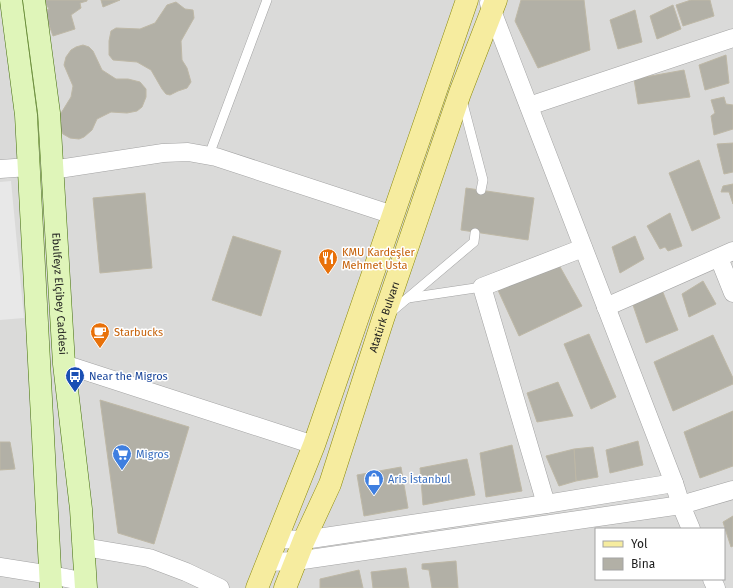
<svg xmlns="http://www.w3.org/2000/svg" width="733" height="588" viewBox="0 0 733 588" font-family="'Fira Sans',sans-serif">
<rect width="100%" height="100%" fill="#edede3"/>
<path fill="#dadad9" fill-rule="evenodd" d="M0,0H733V588H0ZM596,529H724V579H596Z"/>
<polygon fill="#e8e8e8" points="11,181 24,318 0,320 0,182"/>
<g fill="#b2b0a6" stroke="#beb8a6">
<polygon points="44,0 87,0 87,1 80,3 81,8 71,15 75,29 53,36 44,11 49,9"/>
<polygon points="101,0 120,0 103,7"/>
<polygon points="521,0 584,0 590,50 538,68 515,21"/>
<polygon points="691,0 710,0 714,16 683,26 676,5"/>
<polygon points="176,2 185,9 193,10 194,18 181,41 182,60 187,68 191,82 187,88 178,91 170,95 166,94 162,89 151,70 137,62 113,60 109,55 109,41 111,31 116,28 140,29 155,23 167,5"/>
<polygon points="673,5 681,29 657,39 650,16"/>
<polygon points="635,10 642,42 618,49 610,20"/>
<polygon points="83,45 89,47 93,51 102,70 116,79 128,79 140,82 146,89 146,97 142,107 137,111 127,113 111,112 97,119 92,130 84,137 79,139 70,138 63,134 59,125 58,118 71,97 73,86 64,65 66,57 71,50 76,47"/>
<polygon points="726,55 729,83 705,90 699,65"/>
<polygon points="684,70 690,97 638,104 634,79"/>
<polygon points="724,97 726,104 733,105 733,129 714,135 711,116 715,113 711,100"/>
<polygon points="733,143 733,172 724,174 717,144"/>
<polygon points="699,160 720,218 692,231 669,173"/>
<polygon points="733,184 733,204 729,192 721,192 723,186"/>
<polygon points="466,188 534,198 528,240 461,230"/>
<polygon points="145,193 152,268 100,273 93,198"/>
<polygon points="670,213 682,246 668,251 665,247 660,249 647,226"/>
<polygon points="233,236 281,251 261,316 212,300"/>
<polygon points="635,236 644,259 620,273 612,247"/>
<polygon points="559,265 582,306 519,336 497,288"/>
<polygon points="703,281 716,304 689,317 682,294"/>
<polygon points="662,290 678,330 646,343 633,305"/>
<polygon points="589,334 616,397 591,409 564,344"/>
<polygon points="713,335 733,378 733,384 673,411 654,362"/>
<polygon points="558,382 573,416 537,422 527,393"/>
<polygon points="100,400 189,427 154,544 118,533"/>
<polygon points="733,411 733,466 700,478 684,432"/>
<polygon points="638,441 643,465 610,473 606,450"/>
<polygon points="0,442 10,442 15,469 0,470"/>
<polygon points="512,445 522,491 486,497 480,453"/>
<polygon points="593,447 598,477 576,481 574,449"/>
<polygon points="574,449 576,481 559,486 546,456"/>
<polygon points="467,459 475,495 423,505 420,468"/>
<polygon points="401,467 408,508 364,516 357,475"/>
<polygon points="733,516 733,546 731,547 723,522"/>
<polygon points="456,561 458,588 432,588 429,570 422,569 422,564"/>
<polygon points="406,568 409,588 373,588 371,572"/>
<polygon points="359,570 363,588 320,588 320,579"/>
</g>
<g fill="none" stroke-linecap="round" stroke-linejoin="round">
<g stroke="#a3a3a3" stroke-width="10">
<g id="lane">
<polyline points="462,100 483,180 481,190"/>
<polyline points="209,155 267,0"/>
<polyline points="408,298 482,287"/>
<polyline points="390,313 474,242 475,233"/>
</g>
</g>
<g stroke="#a3a3a3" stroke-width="19">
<g id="street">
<polyline points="489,3 674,483 681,505 691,529"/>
<polyline points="529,106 733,38"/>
<polyline points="0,169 29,167"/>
<polyline points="52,170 163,153 188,152 216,157 393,215"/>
<polyline points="719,258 733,293"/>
<polyline points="606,307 733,251"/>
<polyline points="64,364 314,445"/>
<polyline points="546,504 482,287 583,248"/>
<polyline points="276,539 304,540 546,504 674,483"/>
<polyline points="84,547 149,558 186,572 220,588"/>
<polyline points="267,562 296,561 681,505 733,490"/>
<polyline points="0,567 51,575 86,582"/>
<polyline points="712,579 716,588"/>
</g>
</g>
<g stroke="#426c0b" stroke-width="23">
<g id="secondary">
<polyline points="11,0 26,115 51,588"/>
<path id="s1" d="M34,0L49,113L64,364L81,509L86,588"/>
</g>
</g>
<g stroke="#8c8b09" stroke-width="23">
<g id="primary">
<polyline points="257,588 314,445 467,0"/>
<path id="s2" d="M285,588L304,540L330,484L383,319L460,93L496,0"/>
</g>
</g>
<use href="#lane" stroke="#fff" stroke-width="9"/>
<use href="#street" stroke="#fff" stroke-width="18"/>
<use href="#secondary" stroke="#dff5b9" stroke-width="22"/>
<use href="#primary" stroke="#f6ec9f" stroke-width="22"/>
</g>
<defs>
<g id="restaurant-pin" transform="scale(1)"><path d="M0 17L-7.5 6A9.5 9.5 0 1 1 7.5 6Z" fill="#e8710a" stroke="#fff"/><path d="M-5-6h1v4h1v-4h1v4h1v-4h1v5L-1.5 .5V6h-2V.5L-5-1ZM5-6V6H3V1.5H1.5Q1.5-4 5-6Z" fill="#fff"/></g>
<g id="cafe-pin" transform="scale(1)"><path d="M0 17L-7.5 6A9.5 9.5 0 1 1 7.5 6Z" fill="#e8710a" stroke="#fff"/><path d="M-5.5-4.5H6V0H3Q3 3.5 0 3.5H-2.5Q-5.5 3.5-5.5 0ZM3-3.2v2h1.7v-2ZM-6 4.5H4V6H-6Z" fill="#fff"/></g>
<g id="bus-pin" transform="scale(1)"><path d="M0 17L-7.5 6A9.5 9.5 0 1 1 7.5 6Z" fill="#1a4fb4" stroke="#fff"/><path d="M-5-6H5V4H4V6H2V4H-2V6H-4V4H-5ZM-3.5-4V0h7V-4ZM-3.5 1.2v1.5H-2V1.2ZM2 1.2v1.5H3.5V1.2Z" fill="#fff"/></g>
<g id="supermarket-pin" transform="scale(1)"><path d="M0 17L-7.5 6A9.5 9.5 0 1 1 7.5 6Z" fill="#3f7fe0" stroke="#fff"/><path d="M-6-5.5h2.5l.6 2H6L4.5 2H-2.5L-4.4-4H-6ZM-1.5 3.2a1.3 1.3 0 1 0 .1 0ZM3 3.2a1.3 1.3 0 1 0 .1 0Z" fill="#fff"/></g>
<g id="shop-pin" transform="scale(1)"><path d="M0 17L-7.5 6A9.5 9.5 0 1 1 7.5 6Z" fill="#3f7fe0" stroke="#fff"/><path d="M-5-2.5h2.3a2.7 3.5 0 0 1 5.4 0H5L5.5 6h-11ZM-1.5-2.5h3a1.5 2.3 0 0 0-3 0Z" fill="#fff"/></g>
</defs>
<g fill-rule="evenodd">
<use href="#restaurant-pin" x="328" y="258"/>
<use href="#cafe-pin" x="100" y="332"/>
<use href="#bus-pin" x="75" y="376"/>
<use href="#supermarket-pin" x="122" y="454"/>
<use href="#shop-pin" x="374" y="479"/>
</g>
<g text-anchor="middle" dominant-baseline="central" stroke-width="3" stroke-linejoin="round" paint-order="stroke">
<g font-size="11" fill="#c56008" stroke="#fff" text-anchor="start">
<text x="342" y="252">KMU Kardeşler<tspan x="342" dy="13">Mehmet Usta</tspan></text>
<text x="114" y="332">Starbucks</text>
</g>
<g font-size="11" fill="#1c1c1c" stroke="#fff">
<text stroke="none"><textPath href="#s1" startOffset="295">Ebulfeyz Elçibey Caddesi</textPath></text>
<text stroke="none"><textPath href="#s2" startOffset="289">Atatürk Bulvarı</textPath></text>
</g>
<g font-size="11" fill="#164399" stroke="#fff" text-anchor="start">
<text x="89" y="376">Near the Migros</text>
</g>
<g font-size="11" fill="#366cbe" stroke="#fff" text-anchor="start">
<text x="136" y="454">Migros</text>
<text x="388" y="479">Aris İstanbul</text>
</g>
</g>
<rect x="595" y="528" width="130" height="52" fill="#ffffff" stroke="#a4a4a4"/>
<rect x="603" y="541" width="20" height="6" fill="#f6ec9f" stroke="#a4a4a4"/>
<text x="631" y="548" font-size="12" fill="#1c1c1c">Yol</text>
<rect x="603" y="558" width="20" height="12" fill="#b2b0a6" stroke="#a4a4a4"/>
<text x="631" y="568" font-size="12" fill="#1c1c1c">Bina</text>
</svg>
